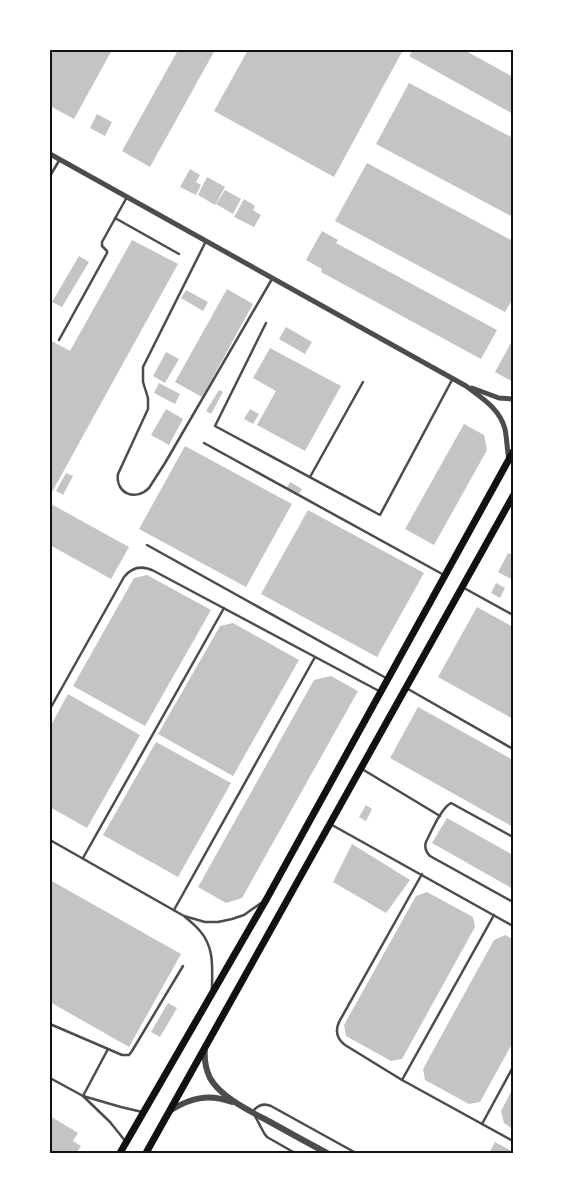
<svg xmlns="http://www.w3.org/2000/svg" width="563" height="1203" viewBox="0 0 563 1203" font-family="Merriweather,serif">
<rect width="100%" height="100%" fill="#fff"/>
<g fill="#c4c4c4">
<polygon points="50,50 112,50 74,119 50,106"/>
<polygon points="178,50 215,50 150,167 122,151"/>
<polygon points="248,50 403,50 334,177 214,111"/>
<polygon points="413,50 464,50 513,77 513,114 409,56"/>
<polygon points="409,83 513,138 513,217 376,144"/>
<polygon points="97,114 112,122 105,136 90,128"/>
<polygon points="367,163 513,241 513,298 505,312 335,221"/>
<polygon points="190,169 200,175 196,182 201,185 196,195 180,187"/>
<polygon points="207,177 225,187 215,205 198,195"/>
<polygon points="225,190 241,199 233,214 216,204"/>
<polygon points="244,199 255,206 253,210 261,215 254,227 234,217"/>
<polygon points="322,231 338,240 336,243 497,330 481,359 321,272 322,269 306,260"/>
<polygon points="132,240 178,264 52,492 50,491 50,340 70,351"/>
<polygon points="79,256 89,262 62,307 52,302"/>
<polygon points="227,289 253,304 202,397 175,382"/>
<polygon points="186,290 208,302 203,311 181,298"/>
<polygon points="286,327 312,342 305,354 279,339"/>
<polygon points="513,339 513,382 495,372"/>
<polygon points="270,348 341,386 305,451 257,425 276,391 253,378"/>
<polygon points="166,352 179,359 165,383 153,376"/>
<polygon points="159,383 180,394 175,404 154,393"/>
<polygon points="219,390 223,392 211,414 206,411"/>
<polygon points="166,409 183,419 169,445 151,435"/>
<polygon points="250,409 259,414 253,424 244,419"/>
<polygon points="464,424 484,435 487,450 434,545 405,529"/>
<polygon points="185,446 292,504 246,587 139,529"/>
<polygon points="66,473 73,476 63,495 56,491"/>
<polygon points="290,482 302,489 299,494 287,488"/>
<polygon points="51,504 129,547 111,579 50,545 50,507"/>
<polygon points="308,510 424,573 377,657 261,594"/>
<polygon points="508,553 513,555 513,580 498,572"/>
<polygon points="147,575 211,610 145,726 73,686 134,578"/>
<polygon points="496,583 505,588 500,598 491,593"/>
<polygon points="477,607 513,627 513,719 438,677"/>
<polygon points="233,623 299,660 233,776 158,734 220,626"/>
<polygon points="331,676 358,691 242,898 226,903 198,887 314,680"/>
<polygon points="68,694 140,735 87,828 50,807 50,727"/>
<polygon points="418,707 513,760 513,827 390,758"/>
<polygon points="156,742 231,783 178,877 103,835"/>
<polygon points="366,805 372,809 366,821 359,817"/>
<polygon points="447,818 513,855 513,889 432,843"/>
<polygon points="352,844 410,880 386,913 333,882"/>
<polygon points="50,880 181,954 129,1047 50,1002"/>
<polygon points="427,892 473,917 475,927 402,1059 391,1061 346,1036 344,1025 416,896"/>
<polygon points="505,935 513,939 513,1042 480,1102 469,1104 425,1080 423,1069 494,940"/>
<polygon points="168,1003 177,1008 160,1037 151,1032"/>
<polygon points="513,1088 513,1129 504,1123 501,1111"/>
<polygon points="50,1116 78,1133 73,1141 81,1146 76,1153 50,1153"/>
<polygon points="495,1142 513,1152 513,1153 489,1153"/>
</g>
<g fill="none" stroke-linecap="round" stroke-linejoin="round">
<g stroke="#4c4c4c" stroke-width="2.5">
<polyline points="50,176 60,159"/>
<polyline points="115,218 179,254"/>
<path d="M206,241L143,367V382L148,398V409L118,474C115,493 135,502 149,488L165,463L272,279"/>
<polyline points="266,323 215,426 380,515 452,380"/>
<polyline points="59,340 107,253 107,251 102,246 102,242 127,197"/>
<polyline points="204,443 444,575"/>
<polyline points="310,477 363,382"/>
<polyline points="147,545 386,678"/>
<polyline points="464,588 513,615"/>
<polyline points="408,689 513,749"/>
<path d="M50,709L124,577C132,567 142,565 154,571L379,691"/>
<polyline points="362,769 440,816"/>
<polyline points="332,825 513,926"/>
<path d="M513,837L451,803C441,808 431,832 426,842C424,848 426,852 430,856L513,902"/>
<polyline points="50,840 184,916 205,922 218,922 232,919 244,915 261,903"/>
<polyline points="83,858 224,608"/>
<path d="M422,874L339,1022C335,1031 337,1039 345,1045L402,1080L513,1141"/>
<polyline points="174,910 315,657"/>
<path d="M185,917C190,921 196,926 200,931C215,948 212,969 212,989"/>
<polyline points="50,1024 122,1055 129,1055 132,1051 183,966"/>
<polyline points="50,1078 83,1096 121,1107 142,1112"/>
<polyline points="402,1080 494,915"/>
<polyline points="83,1096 108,1049"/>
<polyline points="84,1097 110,1122 126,1142"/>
<path d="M253,1111C258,1105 264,1103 271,1106L356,1153"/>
<polyline points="255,1116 264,1133 267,1137 295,1153"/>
<polyline points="482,1124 513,1067"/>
</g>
<g stroke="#4c4c4c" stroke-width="5">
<path d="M50,154L466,386C482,398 500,409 505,429C507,439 507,450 509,460"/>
<polyline points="472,388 499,398 513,399"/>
</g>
<g stroke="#4c4c4c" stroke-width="6">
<path d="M205,1047C204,1058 205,1068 210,1078C221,1098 252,1112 272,1123C290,1133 308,1143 327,1153"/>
<path d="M171,1110C192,1097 209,1094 232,1102"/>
</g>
<g stroke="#111" stroke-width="7">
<polyline points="120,1153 266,900 513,452"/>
<polyline points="146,1153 513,496"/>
</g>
</g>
<rect width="563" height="1203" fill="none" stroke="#ffffff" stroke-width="102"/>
<rect x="51" y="51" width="461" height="1101" fill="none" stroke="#111" stroke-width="2"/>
</svg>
